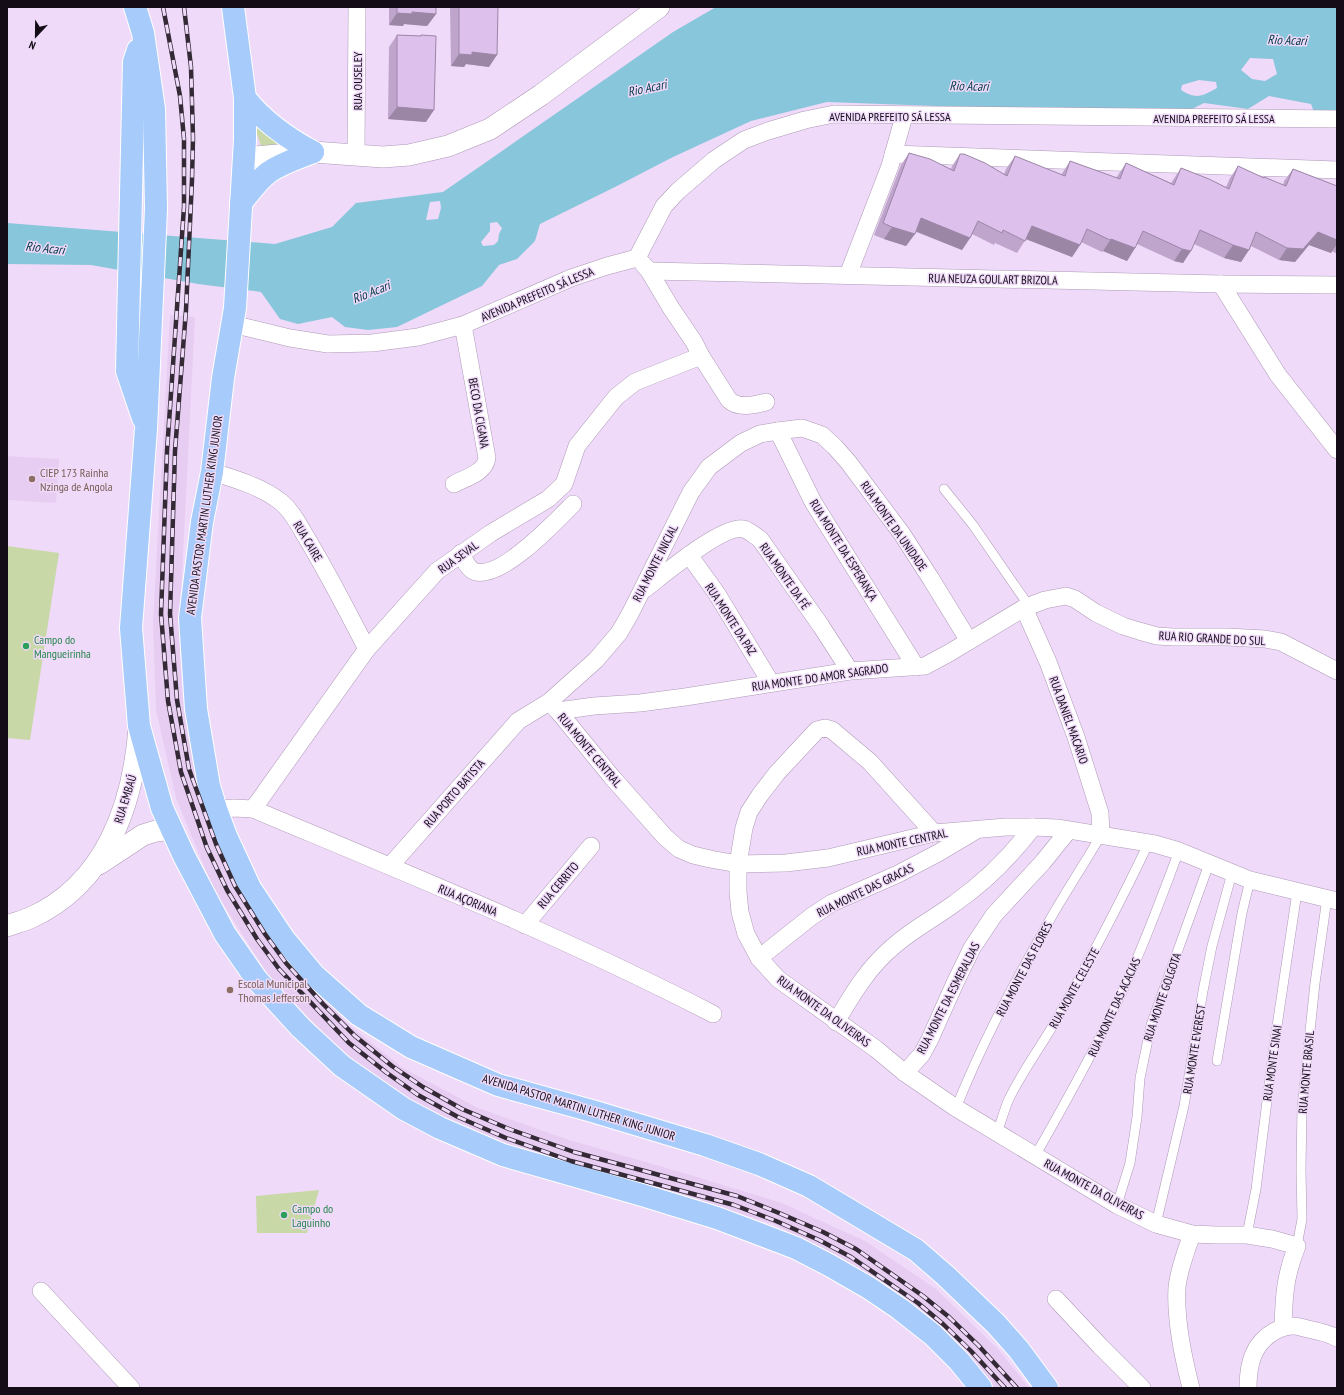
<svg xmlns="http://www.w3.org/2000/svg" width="1344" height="1395" viewBox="0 0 1344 1395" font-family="'PT Sans Narrow',sans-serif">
<rect width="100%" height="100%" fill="#f0daf9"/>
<g fill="#e8cdf2">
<polygon points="170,315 195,317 179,634 183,696 201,786 284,952 349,1025 403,1068 478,1108 566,1139 687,1174 782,1203 865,1241 936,1289 999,1350 1029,1388 994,1388 982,1372 918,1311 853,1266 773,1224 685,1196 555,1160 466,1130 391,1089 336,1046 269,976 214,890 176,798 156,710 153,622"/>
<polygon points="7,456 59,459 56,503 7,500"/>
</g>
<g fill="#c8d8a7">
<polygon points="253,122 294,147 262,149"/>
<polygon points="7,546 59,553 30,740 7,738"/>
<polygon points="319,1190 307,1233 257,1233 256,1196"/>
</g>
<path fill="#88c6db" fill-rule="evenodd" d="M716,7H1337V115H1315L1311,104L1269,96L1248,109L1204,103L1192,109L1122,113L827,102L751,121L673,157L615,187L540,224L535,241L517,259L499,265L482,286L397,327L368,330L345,327L332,317L298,324L280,319L261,292L198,284L91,265L7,264V223L275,244L332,227L356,203L443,192L673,32ZM1250,58L1273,59L1277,74L1265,81L1252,79L1241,70ZM1199,80L1216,82L1217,88C1202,96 1197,100 1181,90L1182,85ZM440,201L441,208L438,219L426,220L430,202ZM497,222L502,228L499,234L498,241L494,245L483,246L481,242L490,231V223Z"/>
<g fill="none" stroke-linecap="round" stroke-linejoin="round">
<g stroke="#ae99b6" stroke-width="10">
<g id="service">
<polyline points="944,489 973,525 1029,606"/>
<polyline points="1217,1061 1242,913 1250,880"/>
<path d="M956,1108C980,1048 1010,990 1042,934C1060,900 1082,868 1101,835"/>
<path d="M997,1133C1001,1122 1004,1111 1008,1101C1022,1071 1043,1044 1059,1015C1091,958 1121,901 1149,842"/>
<path d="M1035,1156C1066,1102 1096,1048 1122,992C1144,946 1161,898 1179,851"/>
<polyline points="1117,1205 1130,1163 1137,1117 1140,1078 1151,1025 1209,864"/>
<polyline points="1156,1224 1184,1106 1203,991 1212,946 1232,873"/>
<polyline points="1247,1235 1256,1189 1273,1053 1297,892"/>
<polyline points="1297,1246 1302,1219 1301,1169 1302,1108 1315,983 1327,898"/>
</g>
</g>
<g stroke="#ae99b6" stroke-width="18">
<g id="minor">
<polyline points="893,154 1337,170"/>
<polyline points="356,155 357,7"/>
<path d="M643,264L649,271L671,308L694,342L701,356L729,400C739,409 754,405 766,402"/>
<polyline points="649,271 1221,284 1337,285"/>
<polyline points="848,275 890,166 904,116"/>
<polyline points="1221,284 1278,375 1337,450"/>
<polyline points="232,324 290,338 328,344 372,343 418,337 463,325 571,278 607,266 637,258 664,206 678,191 714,160 744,140 768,131 805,120 834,114 1337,119"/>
<polyline points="778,431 813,502 916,667"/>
<path d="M212,472C236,479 262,487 281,502C292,511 299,525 306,537C328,573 347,611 367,649"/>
<path d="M454,484C465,478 485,473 487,458L463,325"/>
<path d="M461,553C464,559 468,570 476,572C503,578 555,522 573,504"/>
<polyline points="689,555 717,594 771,683"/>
<path d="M645,589C663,575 723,524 744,529C750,531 755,536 760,539L821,626L850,671"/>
<polyline points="1024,608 1048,662 1076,737 1100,813 1101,835"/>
<polyline points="549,702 558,711 611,776 665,837 679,849 693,855 710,859 738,864 786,863 828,858 934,833 1006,827 1033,827 1057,828 1155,844 1179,851 1250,880 1337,901"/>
<polyline points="558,711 594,706 640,703 685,697 850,671 925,666 949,653 1024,608 1045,600 1066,596 1075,599 1096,613 1123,626 1139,631 1157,636 1173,637 1227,637 1265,639 1281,642 1337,671"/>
<path d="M216,809L234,808L253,809C408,874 564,937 713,1014"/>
<polyline points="253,809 367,649 437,571 491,533 548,499 564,484 577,446 616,397 635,382 701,356"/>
<path d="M934,833L870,762L832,730L825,728L817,730L777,773L760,795L749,812L744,828L738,864V892L740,912L746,934L759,958L778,979L876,1049L905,1073L956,1108L1117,1205L1156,1224L1192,1234L1216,1235H1247L1272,1239L1297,1246C1285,1276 1284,1295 1283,1327"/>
<polyline points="390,866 518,721 549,702 596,660 619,633 630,614 691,492 709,467 741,443 760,434 778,431 802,428 822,435 835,447 849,463 902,534 931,579 969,641"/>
<polyline points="525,925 591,846"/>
<polyline points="759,958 812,916 832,903 898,874 938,853 975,831"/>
<path d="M836,1022C853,993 869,966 895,945C913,929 935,918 955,903C985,882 1011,856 1033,827"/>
<polyline points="905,1073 922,1054 930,1039 955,983 972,948 994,915 1043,862 1068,831"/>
<polyline points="41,1291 131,1388"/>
<polyline points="1056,1299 1100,1346 1142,1388"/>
<path d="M1191,1388C1183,1357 1175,1319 1177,1287C1179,1269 1186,1251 1192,1234"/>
<path d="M1248,1388C1248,1364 1253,1343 1275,1331C1281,1328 1286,1326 1293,1326C1298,1326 1303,1328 1308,1329C1318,1331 1328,1333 1337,1338"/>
</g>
</g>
<g stroke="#ae99b6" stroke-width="22">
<g id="tertiary">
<polyline points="244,158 313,152 383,157 409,155 448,146 490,129 541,95 659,7"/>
<polyline points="99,864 143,835 156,831 172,829"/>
<path d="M7,926C15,923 23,921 30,918C106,884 133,805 139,728"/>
</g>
</g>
<g stroke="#fff" stroke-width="24">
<g id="primary">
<polyline points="135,7 143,33 154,109 156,209 146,429 131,628 139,726 162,808 184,856 225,934 257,980 301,1028 342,1066 404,1109 440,1128 503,1155 642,1195 717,1218 796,1248 829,1265 869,1288 900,1309 933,1335 959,1361 981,1388"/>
<polyline points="233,7 245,98 245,140 235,308 223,378 212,472 202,522 190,618 196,709 209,786 216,809 226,836 250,888 284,939 314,975 359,1015 411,1047 498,1085 592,1111 705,1145 759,1164 809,1186 916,1250 946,1276 996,1324 1019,1350 1047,1388"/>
<polyline points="138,50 134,62 127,371 143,418"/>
<path d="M245,98C263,121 287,138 313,152"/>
<path d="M241,203C250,192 258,180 269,172C282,163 298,158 313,152"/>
</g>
</g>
<use href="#service" stroke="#fff" stroke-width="9"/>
<use href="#minor" stroke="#fff" stroke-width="17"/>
<use href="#tertiary" stroke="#fff" stroke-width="21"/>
<use href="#primary" stroke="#a7cbfa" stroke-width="22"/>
<g stroke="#332a36" stroke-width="4.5">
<g id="rail">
<polyline points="163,7 180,96 184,139 184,207 167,451 161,614 168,701 181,772 207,848 227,890 257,939 279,969 349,1043 387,1073 418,1095 458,1117 506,1138 571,1161 734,1205 776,1221 819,1240 851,1257 918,1303 943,1324 971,1351 1005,1388"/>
<polyline points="184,7 191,67 193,138 192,180 186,310 175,451 170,614 177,700 189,769 216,844 235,886 265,934 286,963 323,1004 355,1036 392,1066 423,1087 462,1109 509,1129 574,1152 737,1196 779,1213 823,1232 856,1249 923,1296 949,1317 978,1345 1017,1388"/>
</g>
</g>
<use href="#rail" stroke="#f0daf9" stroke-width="3" stroke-dasharray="9" stroke-linecap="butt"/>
</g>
<g fill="#bfa5cc">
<polygon points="389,7 436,7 436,14 427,26 404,24 403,26 389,25"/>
<polygon points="450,7 498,7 489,67 466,64 464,67 451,66"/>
<polygon points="397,35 420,36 421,35 426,122 388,119 389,47"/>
<polygon points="909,153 951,169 952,166 960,154 1004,174 1006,169 1015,156 1061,175 1070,161 1116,178 1126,163 1171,183 1181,168 1226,187 1230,178 1238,166 1263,178 1283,185 1284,181 1293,169 1337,186 1337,254 1332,251 1331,253 1309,245 1295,262 1279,260 1251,246 1241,262 1224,258 1194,244 1183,263 1174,261 1137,244 1135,248 1127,261 1103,251 1102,252 1081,242 1080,245 1072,257 1026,239 1017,253 995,243 994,245 972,234 970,238 962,250 916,232 906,246 884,239 874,235 901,165"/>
</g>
<g fill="#9b86a6">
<polygon points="412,12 436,14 427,26 404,24 403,26 389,25 397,13"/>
<polygon points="472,52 497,55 489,67 466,64 464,67 451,66 459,54"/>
<polygon points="397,107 434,110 426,122 388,119"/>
<polygon points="921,218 970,238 962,250 913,230"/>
<polygon points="1032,226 1080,245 1072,257 1023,238"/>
<polygon points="892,227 915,234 906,246 884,239"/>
<polygon points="1318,232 1337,240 1337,244 1331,253 1309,245 1295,262 1279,260 1287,248"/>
<polygon points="1111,239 1135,248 1127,261 1103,251"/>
<polygon points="1233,245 1249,250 1241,262 1224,258"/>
<polygon points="1182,249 1191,251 1183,263 1174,261"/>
</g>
<g fill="#dec0ed" stroke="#9b86a6">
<polygon points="397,7 436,7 436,14 412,12 412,14 397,13"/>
<polygon points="459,7 498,7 497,55 472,52 472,55 459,54"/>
<polygon points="397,35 421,36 421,35 436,36 434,110 397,107"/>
<polygon points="909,153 930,159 954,171 960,154 964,154 985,163 1007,176 1015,156 1065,176 1070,161 1120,179 1126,163 1174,185 1181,168 1209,179 1229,189 1238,166 1264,178 1264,177 1286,186 1293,169 1337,186 1337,240 1318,232 1303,249 1287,248 1256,232 1249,250 1233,245 1200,230 1191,251 1182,249 1143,231 1135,248 1111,239 1110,240 1087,229 1080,245 1032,226 1025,241 1003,230 1002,233 978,221 970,238 921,218 915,234 892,227 883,223"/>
</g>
<g fill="#8d6e63" stroke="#f0daf9" stroke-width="1.5">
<circle cx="32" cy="479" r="4"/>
<circle cx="230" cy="990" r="4"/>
</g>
<g fill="#2e9e5b" stroke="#f0daf9" stroke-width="1.5">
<circle cx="26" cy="646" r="4"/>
<circle cx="284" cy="1215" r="4"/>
</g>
<g text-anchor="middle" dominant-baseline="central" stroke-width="3" stroke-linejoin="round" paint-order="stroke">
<g font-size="12" fill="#140d17" stroke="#f0daf9">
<text transform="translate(357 81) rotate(-90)">RUA OUSELEY</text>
<text x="890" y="116">AVENIDA PREFEITO SÁ LESSA</text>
<text x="1214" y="118">AVENIDA PREFEITO SÁ LESSA</text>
<text transform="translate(993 279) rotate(1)">RUA NEUZA GOULART BRIZOLA</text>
<text transform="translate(537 294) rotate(-23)">AVENIDA PREFEITO SÁ LESSA</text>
<text transform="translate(479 413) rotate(80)">BECO DA CIGANA</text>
<text transform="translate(204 515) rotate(-82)">AVENIDA PASTOR MARTIN LUTHER KING JUNIOR</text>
<text transform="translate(894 526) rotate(55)">RUA MONTE DA UNIDADE</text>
<text transform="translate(308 541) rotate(59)">RUA CAIRE</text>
<text transform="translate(844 550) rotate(58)">RUA MONTE DA ESPERANÇA</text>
<text transform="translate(458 557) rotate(-36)">RUA SEVAL</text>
<text transform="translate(655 563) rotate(-63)">RUA MONTE INICIAL</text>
<text transform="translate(785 576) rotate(55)">RUA MONTE DA FÉ</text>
<text transform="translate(731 619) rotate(57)">RUA MONTE DA PAZ</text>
<text transform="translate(1212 638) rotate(3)">RUA RIO GRANDE DO SUL</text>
<text transform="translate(820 677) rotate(-8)">RUA MONTE DO AMOR SAGRADO</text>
<text transform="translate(1069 720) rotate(70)">RUA DANIEL MACARIO</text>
<text transform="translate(590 750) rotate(50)">RUA MONTE CENTRAL</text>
<text transform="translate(454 793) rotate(-49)">RUA PORTO BATISTA</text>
<text transform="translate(125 799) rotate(-73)">RUA EMBAÚ</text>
<text transform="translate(902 842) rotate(-12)">RUA MONTE CENTRAL</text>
<text transform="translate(558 885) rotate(-50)">RUA CERRITO</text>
<text transform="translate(865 890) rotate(-26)">RUA MONTE DAS GRACAS</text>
<text transform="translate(468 900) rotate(23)">RUA AÇORIANA</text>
<text transform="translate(1024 969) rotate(-62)">RUA MONTE DAS FLORES</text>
<text transform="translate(1074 988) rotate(-61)">RUA MONTE CELESTE</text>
<text transform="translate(1162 997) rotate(-71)">RUA MONTE GOLGOTA</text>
<text transform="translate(948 998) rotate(-63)">RUA MONTE DA ESMERALDAS</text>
<text transform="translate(1114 1007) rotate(-65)">RUA MONTE DAS ACACIAS</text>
<text transform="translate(824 1011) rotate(36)">RUA MONTE DA OLIVEIRAS</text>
<text transform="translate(1194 1049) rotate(-81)">RUA MONTE EVEREST</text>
<text transform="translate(1272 1063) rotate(-82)">RUA MONTE SINAI</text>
<text transform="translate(1306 1072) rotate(-85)">RUA MONTE BRASIL</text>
<text transform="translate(579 1107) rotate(17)">AVENIDA PASTOR MARTIN LUTHER KING JUNIOR</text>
<text transform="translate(1094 1189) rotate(29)">RUA MONTE DA OLIVEIRAS</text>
</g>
<g font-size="12" fill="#785e54" stroke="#f0daf9" text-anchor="start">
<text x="40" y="472">CIEP 173 Rainha<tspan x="40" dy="14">Nzinga de Angola</tspan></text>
<text x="238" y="983">Escola Municipal<tspan x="238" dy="14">Thomas Jefferson</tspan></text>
</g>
<g font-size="12" fill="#27864d" stroke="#f0daf9" text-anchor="start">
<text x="34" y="639">Campo do<tspan x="34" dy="14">Mangueirinha</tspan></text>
<text x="292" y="1208">Campo do<tspan x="292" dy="14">Laguinho</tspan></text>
</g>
<g font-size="13" font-style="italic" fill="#003846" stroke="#f0daf9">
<text transform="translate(1287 40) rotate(2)">Rio Acari</text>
<text transform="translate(969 86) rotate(1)">Rio Acari</text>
<text transform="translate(647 88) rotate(-12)">Rio Acari</text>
<text transform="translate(45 248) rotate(6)">Rio Acari</text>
<text transform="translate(371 292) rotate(-22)">Rio Acari</text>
</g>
</g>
<rect width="1344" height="1395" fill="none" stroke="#140d17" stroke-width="16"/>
<g transform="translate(36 36) rotate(202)" stroke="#f0daf9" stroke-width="3" paint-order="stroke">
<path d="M0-3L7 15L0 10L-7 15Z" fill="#140d17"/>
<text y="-6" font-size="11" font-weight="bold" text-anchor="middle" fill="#140d17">N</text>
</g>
</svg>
